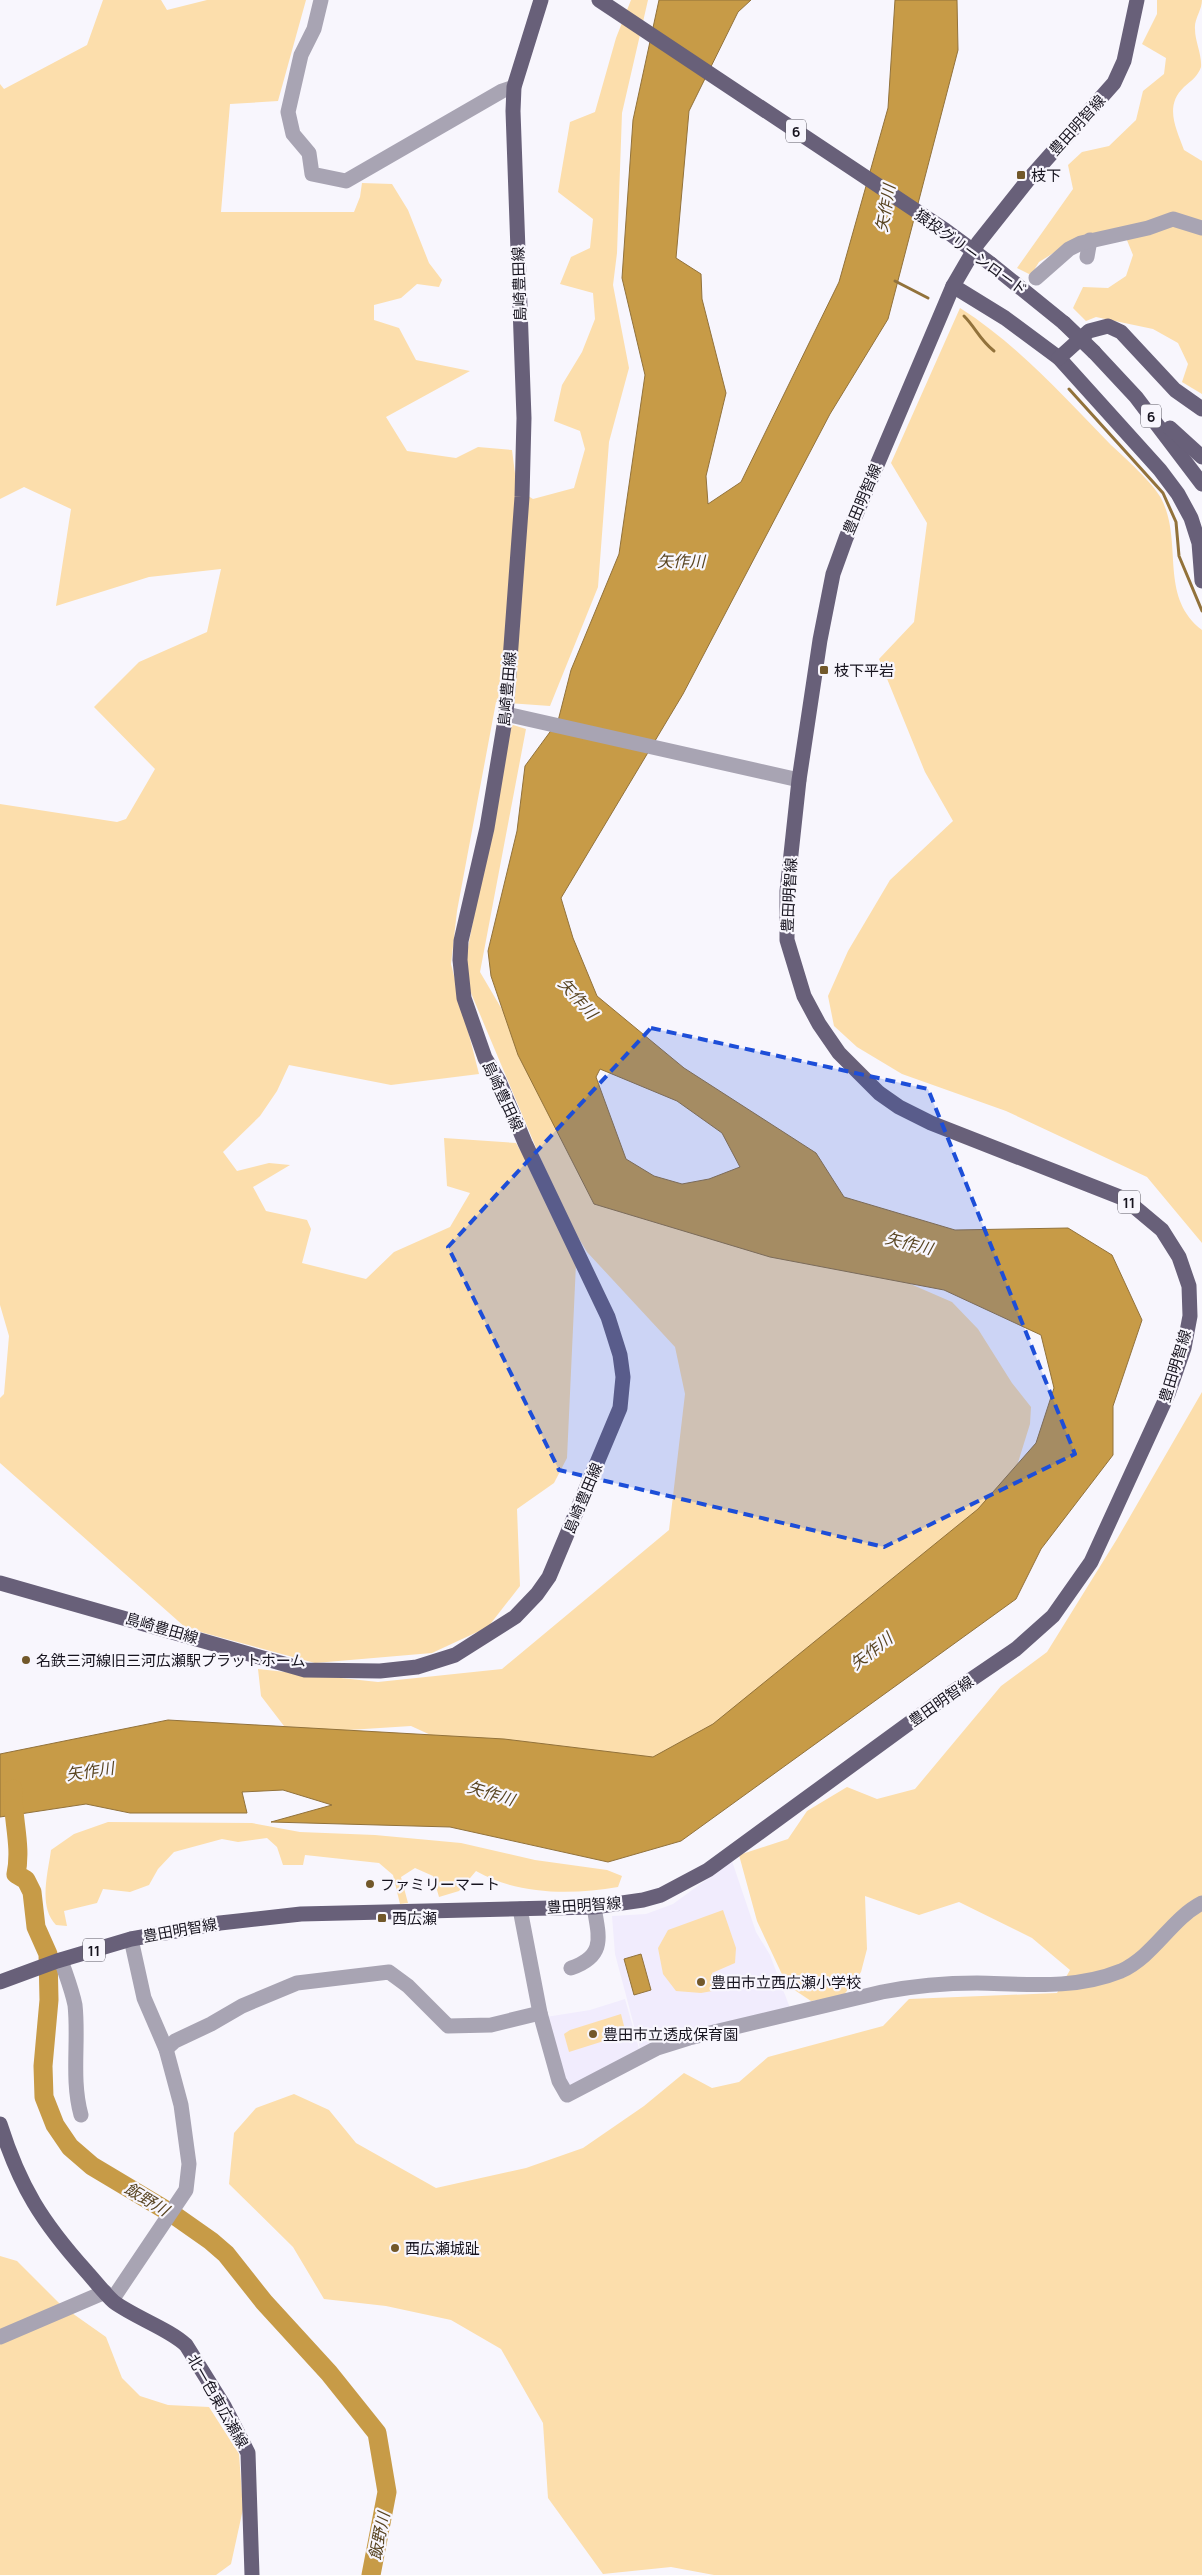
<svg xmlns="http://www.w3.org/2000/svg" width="1202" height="2575" viewBox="0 0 1202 2575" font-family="Manrope,'Noto Sans JP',sans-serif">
<rect width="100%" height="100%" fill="#f8f6fd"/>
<g fill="#f1ecfd">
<polygon points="732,1861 756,1932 770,1955 790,2008 641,2052 615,1954 612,1916 646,1914 673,1904"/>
<polygon points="625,1999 640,2052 571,2090 562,2080 546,2017 590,2010"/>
</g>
<g fill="#fcdeac">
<polygon points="103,0 161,0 167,10 207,0 306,0 278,101 230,104 221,212 354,212 360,197 362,183 392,184 408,210 429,263 442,280 439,287 417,284 401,298 374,305 374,320 399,328 416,360 470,371 386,417 407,451 456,458 478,447 512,450 517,489 533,499 574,488 585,449 580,431 554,421 562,385 582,352 595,319 593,293 560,284 571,257 590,248 593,219 558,192 570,122 595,112 616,38 631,0 648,0 622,113 617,253 613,285 629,368 609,442 598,587 550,706 496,702 457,911 451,964 479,1074 391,1085 289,1065 277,1091 260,1116 223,1152 237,1171 269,1163 290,1165 253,1187 266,1211 307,1220 311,1229 302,1263 366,1279 394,1252 450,1227 470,1193 447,1186 444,1138 516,1143 553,1209 576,1264 567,1458 554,1483 517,1509 520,1586 488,1627 432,1653 315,1663 186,1628 0,1463 0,1398 4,1394 9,1336 0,1305 0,804 117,822 126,819 155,769 94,707 139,662 207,632 221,569 149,577 56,606 71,509 24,487 0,499 0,84 4,89 87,45"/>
<path d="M1157,0H1202C1202,10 1194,19 1195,29C1195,42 1202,54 1201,67C1198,76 1191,81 1184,87C1164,106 1176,128 1184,150L1202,161V394L1182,382L1188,364L1178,343L1153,329L1096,317L1086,321L1073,308L1083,287L1108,288L1126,276L1133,255L1122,228L1079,237L1039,262L1031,275L1017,268L1073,189L1068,165L1082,152L1109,146L1136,120L1143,91L1164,74L1166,58L1142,44L1157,14Z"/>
<path d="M960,308C1017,344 1064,397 1111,445C1125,458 1152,482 1161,498C1184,542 1158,596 1202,630V1243L1147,1177L1006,1111L902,1074L857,1047L834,1026L828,996L848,951L890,880L953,821L925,772L879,659L914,622L927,523L891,463Z"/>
<polygon points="510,724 526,729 480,972 534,1064 590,1190 876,1269 952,1302 978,1329 1012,1383 1031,1407 1030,1424 1012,1482 750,1705 640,1774 457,1747 411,1726 333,1731 284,1726 261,1696 258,1669 378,1682 502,1669 669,1530 685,1394 675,1347 587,1252 564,1214 463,974"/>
<polygon points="1202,1392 1202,2575 714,2575 671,2567 603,2574 548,2498 543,2423 501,2349 451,2320 386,2306 324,2299 293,2247 229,2184 234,2133 256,2108 294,2094 329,2110 356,2143 436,2188 526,2168 583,2148 644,2106 684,2073 712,2088 739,2082 768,2057 883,2026 909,1999 1057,1993 1070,1970 1032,1938 959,1902 919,1915 865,1896 867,1949 861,1972 843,1996 811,2001 787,1985 757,1921 739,1855 788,1839 807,1811 847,1787 877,1799 915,1789 1001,1686 1047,1652 1117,1539"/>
<path d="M108,1822L252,1823L300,1832L375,1835L461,1843L535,1860L607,1870L622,1876L618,1887C572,1895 517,1895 476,1871L459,1891L439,1897L433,1876L415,1868L401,1877L408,1903L400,1904L393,1875L379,1863L305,1855L303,1865H283L277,1847L267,1838L238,1842L222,1839L174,1852L158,1869L149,1885L130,1892L103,1889L97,1903L64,1911L67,1926L56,1925C38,1907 48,1873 51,1850L74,1834Z"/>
<polygon points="723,1910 736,1948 735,1963 712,1973 718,1990 701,1993 676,1991 663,1974 658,1948 668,1930"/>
<polygon points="621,2014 626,2034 569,2052 564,2034 570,2030"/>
<polygon points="0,2256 17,2261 62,2306 106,2337 122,2378 140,2396 168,2405 209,2407 239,2454 243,2509 231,2564 216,2575 0,2575"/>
</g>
<g fill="#c79b47" stroke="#92723b" fill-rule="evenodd">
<path d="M659,0H751L738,12L689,111L676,258L701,274L702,299L726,393L706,476L708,504L741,482L839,282L888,108L895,0H957L958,50L888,319L830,414L683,694L561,898L573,938L597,996L684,1068L816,1153L844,1197L955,1230L1068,1228L1112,1255L1142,1320L1113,1406V1455L1041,1549L1016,1599L681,1841L608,1862L450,1827L271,1822L332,1805L283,1790L242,1792L247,1813H130L86,1804L0,1817V1754L168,1720L504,1739L653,1757L713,1724L978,1509L1036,1443L1054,1388L1041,1335L944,1290L770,1257L594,1204L518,1055L491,976L488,951L517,831L525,766L558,721L571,670L619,554L645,375L622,278L633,120ZM600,1069L677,1101L722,1133L740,1167L709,1179L682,1184L654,1176L626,1159L596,1077Z"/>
<polygon points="641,1954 651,1990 634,1995 624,1959"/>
</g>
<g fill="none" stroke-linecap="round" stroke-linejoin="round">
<g stroke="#92723b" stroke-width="3">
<polyline points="895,281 928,298"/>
<path d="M964,316C976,328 979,339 994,351"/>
<polyline points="1069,389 1163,493 1176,522 1179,556 1202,611"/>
</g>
<path stroke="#c79b47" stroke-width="19" d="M13,1789C12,1818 22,1846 16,1874L26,1880L32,1892L36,1927L48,1954L49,2000L43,2066L44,2097L55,2125L70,2147L92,2166L174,2215L211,2241L226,2254L264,2302L329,2373L377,2433L387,2492L371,2575"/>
<g stroke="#a8a4b3" stroke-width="15">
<polyline points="321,0 314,29 301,55 288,112 293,134 309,153 312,174 346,181 502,91 514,87"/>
<polyline points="1087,257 1090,240"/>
<polyline points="1036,278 1069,249 1081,243 1148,228 1173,219 1202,228"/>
<polyline points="506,714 799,780"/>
<path d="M520,1909L540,2013L559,2081L567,2095L657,2048L689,2038L882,1992C913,1986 946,1983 977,1983C1026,1984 1074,1990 1121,1971C1154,1956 1171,1919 1202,1903"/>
<path d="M61,1960C66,1975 72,1990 75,2005C79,2041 71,2079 81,2115"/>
<path d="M571,1968C606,1956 599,1937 594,1907"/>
<polyline points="166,2049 175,2041 211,2024 242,2006 297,1983 389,1972 408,1986 448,2026 491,2025 540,2013"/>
<polyline points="112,2300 186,2190 189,2164 181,2105 166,2049 144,1998 131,1939"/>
<polyline points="0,2337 105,2292"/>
</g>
<g stroke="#686079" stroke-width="15">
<polyline points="991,264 1064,323"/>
<polyline points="953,286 1005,318 1059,358 1160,470 1178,494 1191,518 1199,543 1202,581"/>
<polyline points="1094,352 1136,397 1202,484"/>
<polyline points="1059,358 1089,331 1108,326 1121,332 1175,390 1202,409"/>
<polyline points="1170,428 1202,457"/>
<polyline points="0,1583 305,1670 380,1671 417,1667 455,1655 515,1617 537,1594 549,1577 620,1408 623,1377 620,1355 608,1317 525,1143 499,1081 485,1058 464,998 460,960 461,941 487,828 506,714 522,497 524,418 513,111 514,87 541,0"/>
<polyline points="0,1982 57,1961 131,1939 220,1923 301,1914 594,1907 643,1900 661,1895 708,1870 941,1700 1016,1649 1053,1616 1091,1562 1168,1394 1184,1348 1190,1316 1189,1286 1179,1257 1162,1230 1125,1199 931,1123 899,1107 879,1093 839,1053 819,1024 804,996 787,940 787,891 799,780 820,640 833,574 846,538 953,286 978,243 1028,180 1114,83 1124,61 1137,0"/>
<path d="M0,2124C20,2187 42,2222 86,2271C95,2281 104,2293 114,2302C136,2318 169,2329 186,2345L224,2406L248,2453L252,2575"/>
</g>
<g stroke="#686079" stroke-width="15">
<polyline points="599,0 945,230 991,264"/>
<polyline points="1064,323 1094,352"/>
</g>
</g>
<path fill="#1d4ed8" fill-opacity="0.2" stroke="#1d4ed8" stroke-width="4" stroke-dasharray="10 6" stroke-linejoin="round" d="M651,1028L928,1089L1075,1454L884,1547L559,1470L448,1247Z"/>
<g fill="#72582a" stroke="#f8f6fd" stroke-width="2">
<rect x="1016" y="170" width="10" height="10" rx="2.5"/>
<rect x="819" y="665" width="10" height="10" rx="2.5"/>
<circle cx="26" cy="1660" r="5"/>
<circle cx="370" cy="1884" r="5"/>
<rect x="377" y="1913" width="10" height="10" rx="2.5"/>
<circle cx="701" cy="1982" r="5"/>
<circle cx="593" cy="2034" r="5"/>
<circle cx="395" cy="2248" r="5"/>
</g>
<g text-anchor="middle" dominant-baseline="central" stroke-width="4.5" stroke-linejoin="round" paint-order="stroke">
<g fill="#f8f6fd" stroke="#5a5862" stroke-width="1">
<rect x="786" y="119.5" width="20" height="23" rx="4"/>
<rect x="1141" y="404.5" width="20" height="23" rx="4"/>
<rect x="1118" y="1190.5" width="22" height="23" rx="4"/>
<rect x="83" y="1938.5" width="22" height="23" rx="4"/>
</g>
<g font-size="14" font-weight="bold" fill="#17141f">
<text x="796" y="131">6</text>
<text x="1151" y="416">6</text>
<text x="1129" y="1202">11</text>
<text x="94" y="1950">11</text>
</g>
<g font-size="15" fill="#17141f" stroke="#f8f6fd">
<text transform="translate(1077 125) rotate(-48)">豊田明智線</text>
<text transform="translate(971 252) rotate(36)">猿投グリーンロード</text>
<text transform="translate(519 284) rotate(-92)">島崎豊田線</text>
<text transform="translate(862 499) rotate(-67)">豊田明智線</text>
<text transform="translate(507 689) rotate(-85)">島崎豊田線</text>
<text transform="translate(789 895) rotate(-87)">豊田明智線</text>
<text transform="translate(503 1096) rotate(65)">島崎豊田線</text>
<text transform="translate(1175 1366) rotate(-73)">豊田明智線</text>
<text transform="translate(583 1498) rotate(-67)">島崎豊田線</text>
<text transform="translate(162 1628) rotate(16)">島崎豊田線</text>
<text transform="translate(941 1701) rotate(-35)">豊田明智線</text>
<text transform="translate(584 1905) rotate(-4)">豊田明智線</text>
<text transform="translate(180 1930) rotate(-10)">豊田明智線</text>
<text transform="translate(218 2401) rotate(60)">北一色東広瀬線</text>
</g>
<g font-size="15" fill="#17141f" stroke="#f8f6fd" text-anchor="start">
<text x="1031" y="175">枝下</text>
<text x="834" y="670">枝下平岩</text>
<text x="36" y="1660">名鉄三河線旧三河広瀬駅プラットホーム</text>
<text x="380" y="1884">ファミリーマート</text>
<text x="392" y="1918">西広瀬</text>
<text x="711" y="1982">豊田市立西広瀬小学校</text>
<text x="603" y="2034">豊田市立透成保育園</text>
<text x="405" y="2248">西広瀬城趾</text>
</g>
<g font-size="16" font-style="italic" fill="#584421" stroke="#f8f6fd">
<text transform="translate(885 208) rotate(-80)">矢作川</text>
<text x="681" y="561">矢作川</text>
<text transform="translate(578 998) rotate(48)">矢作川</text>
<text transform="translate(909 1243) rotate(14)">矢作川</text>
<text transform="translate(871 1651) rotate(-38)">矢作川</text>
<text transform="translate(90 1771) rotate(-8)">矢作川</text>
<text transform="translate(491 1793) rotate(17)">矢作川</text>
<text transform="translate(147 2199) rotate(31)">飯野川</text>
<text transform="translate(379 2536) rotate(-79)">飯野川</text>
</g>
</g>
</svg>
